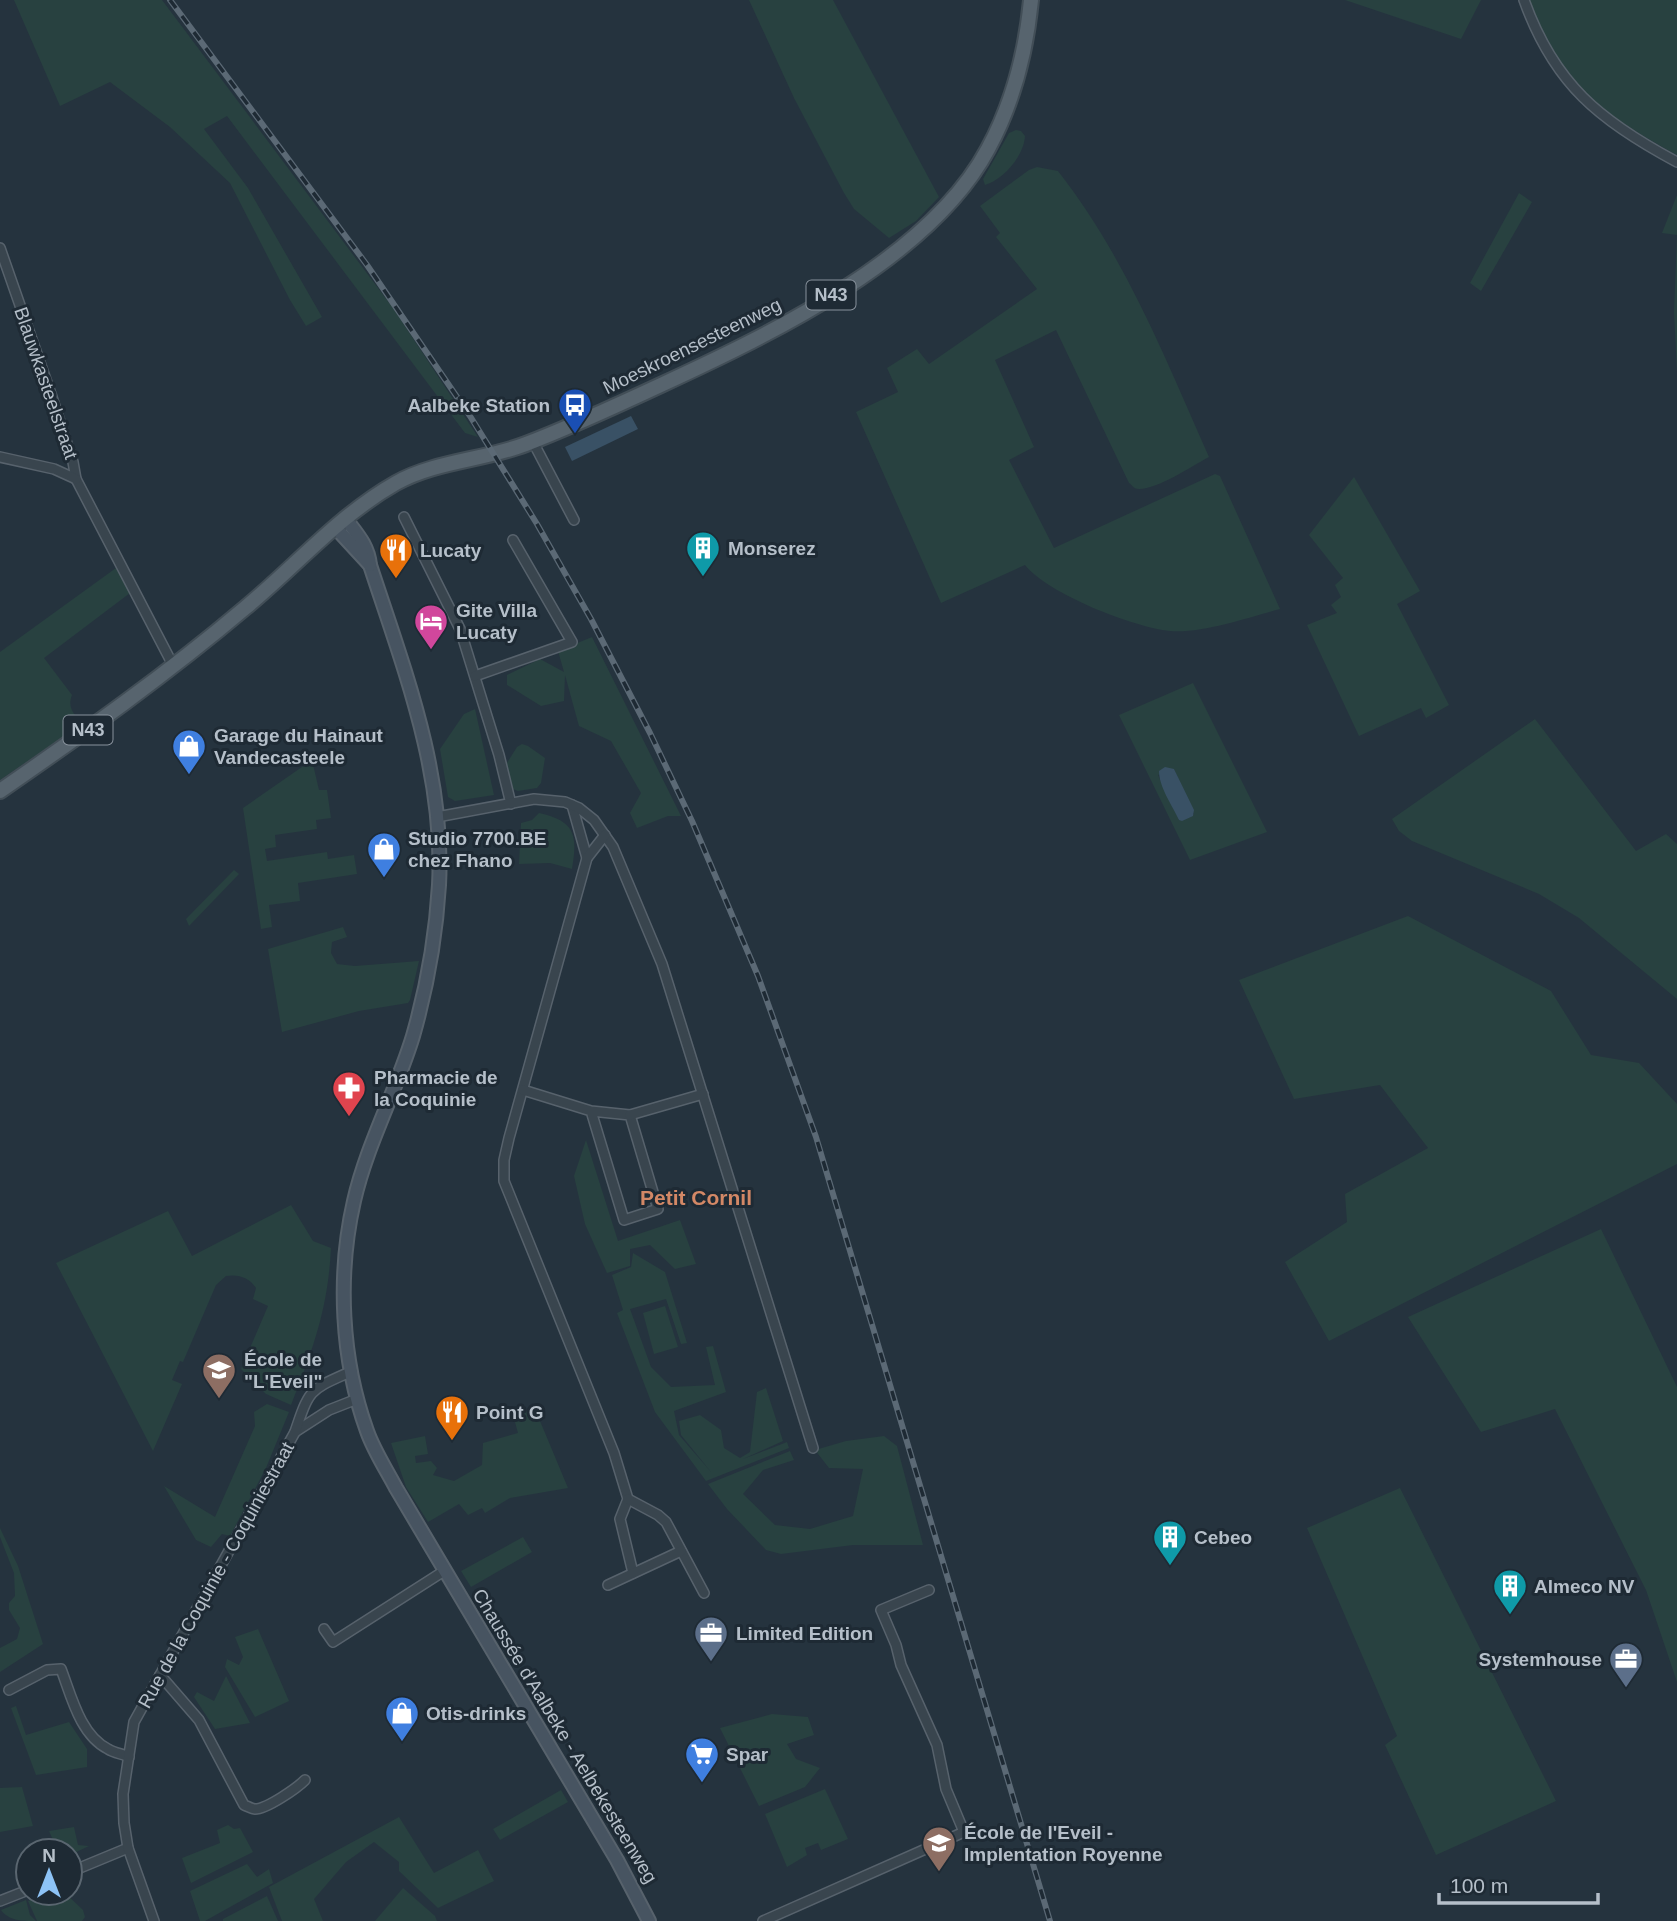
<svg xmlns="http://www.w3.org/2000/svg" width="1677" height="1921" viewBox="0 0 1677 1921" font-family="Arial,sans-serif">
<rect width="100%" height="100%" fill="#25333e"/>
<g fill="#284140" fill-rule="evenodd">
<polygon points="14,0 162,0 393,308 478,437 465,433 227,116 204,129 248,188 322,317 306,326 290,300 230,183 170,127 110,82 60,106"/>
<polygon points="749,0 833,0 939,197 916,221 889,238 854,209 844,193 794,98"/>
<polygon points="1345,0 1481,0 1461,39"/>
<path d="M1529,0H1677V155C1634,131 1588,105 1559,63C1545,45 1537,21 1529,0Z"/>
<path d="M1016,130L1021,131L1025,136C1024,156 1003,180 985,185L983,179L1009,133Z"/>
<path d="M1037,167L1058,171C1125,256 1165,358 1209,457C1192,466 1158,489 1139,489C1134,489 1133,486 1129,483L1056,330L995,360L1034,447L1009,460L1054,548L1215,474L1220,476L1280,609C1250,617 1201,634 1170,631C1133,627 1048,594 1025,565L941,603L856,412L898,392L887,368L917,349L929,364L1037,289L996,237L1000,233L980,206L1029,170Z"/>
<polygon points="1519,193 1532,202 1481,291 1470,283"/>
<polygon points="1677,195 1677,372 1674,312 1677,235 1662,233"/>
<polygon points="1354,477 1420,591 1397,604 1449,705 1426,718 1421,708 1359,736 1307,625 1337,613 1331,605 1341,597 1335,585 1343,578 1309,535"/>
<path d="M116,568L130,593L44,658L72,695C67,708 74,714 82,724L0,780V652Z"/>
<polygon points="592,637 681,816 668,816 637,828 630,813 641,793 611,741 579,726 565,675 564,701 541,706 507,685 507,675 540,659 564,672 558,651"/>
<path d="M1193,683L1267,832L1190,860L1119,715ZM1174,769L1194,814L1179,820L1158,775Z"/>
<polygon points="475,709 494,795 455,801 448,797 440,749 464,714"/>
<polygon points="1535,719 1636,851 1666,834 1677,844 1677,999 1579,918 1539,894 1412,841 1399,831 1392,819"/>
<polygon points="522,744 528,746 545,758 541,783 537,788 518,791 513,789 505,766 517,747"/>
<polygon points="312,760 319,790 327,790 331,818 316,820 317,829 275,835 276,847 265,849 267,861 327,852 328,859 354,855 357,874 298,883 300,901 269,905 272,927 261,929 243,808"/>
<path d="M539,813C575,821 578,835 572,869L550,863L519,864L521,823L532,820Z"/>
<polygon points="234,870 239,874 189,926 186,919"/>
<polygon points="1408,916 1551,991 1591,1055 1639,1063 1677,1104 1677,1164 1329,1341 1285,1262 1347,1222 1345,1194 1428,1148 1380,1085 1294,1099 1239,980"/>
<polygon points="343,927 347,937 332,942 331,953 337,964 355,966 419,961 410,1000 408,1003 359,1011 282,1032 268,949"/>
<polygon points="586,1140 618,1241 680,1220 696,1264 675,1269 650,1245 630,1249 630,1266 607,1273 585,1224 574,1176"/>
<path d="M291,1205L313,1241L331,1248C328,1309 313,1349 291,1405L266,1394L241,1369L268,1306L253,1299L256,1288C249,1277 238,1274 226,1276L216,1285L183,1362L180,1361L172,1380L182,1384L153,1451L56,1263L168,1211L192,1256Z"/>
<polygon points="1601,1229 1677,1387 1677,1682 1646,1590 1555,1409 1481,1432 1408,1317"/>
<polygon points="633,1253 665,1272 687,1343 681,1344 666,1299 630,1309 651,1367 671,1387 715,1385 706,1347 713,1346 726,1392 674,1411 679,1435 711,1472 681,1435 679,1421 700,1415 721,1430 724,1448 740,1458 750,1452 757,1392 766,1388 783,1441 743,1459 787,1442 789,1448 706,1481 655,1412 617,1313 623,1310 612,1275 631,1267"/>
<polygon points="665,1306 678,1347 654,1354 643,1313"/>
<polygon points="267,1404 289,1412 266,1468 230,1536 222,1534 211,1547 196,1540 164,1486 215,1517 255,1426 254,1412"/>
<polygon points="535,1409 568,1488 510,1498 485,1513 482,1508 468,1515 459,1504 428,1522 406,1487 391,1443 425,1436 428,1454 415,1456 416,1463 431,1461 437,1468 433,1475 454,1481 482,1465 483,1443 518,1433 513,1415"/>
<polygon points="884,1436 897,1446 923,1545 853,1545 781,1554 766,1550 727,1509 708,1484 790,1451 794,1460 763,1470 743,1494 775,1525 810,1529 853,1516 863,1469 829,1468 815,1450 846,1441"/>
<polygon points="1400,1488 1556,1801 1436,1855 1385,1745 1397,1736 1307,1528"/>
<polygon points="0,1528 18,1566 43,1644 0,1672 0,1648 17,1639 20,1628 9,1610 9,1603 15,1596 14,1573 0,1537"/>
<polygon points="523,1537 532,1552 471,1587 461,1571"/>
<polygon points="258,1629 289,1701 255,1717 225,1667 227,1659 239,1665 243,1657 235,1637"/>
<polygon points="226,1676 250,1723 215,1729 194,1697 197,1692 214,1701"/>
<polygon points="16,1706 26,1735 69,1722 87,1749 87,1767 36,1775 11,1708"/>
<polygon points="772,1714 808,1717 814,1735 787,1744 796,1759 820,1768 805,1787 759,1806 720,1728"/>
<polygon points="22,1787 33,1826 0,1832 0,1788"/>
<polygon points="825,1789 848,1839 821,1850 818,1843 805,1848 807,1855 787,1867 765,1814"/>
<polygon points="561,1790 568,1802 500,1840 493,1829"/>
<polygon points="399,1817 434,1873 478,1850 494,1881 438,1908 399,1871 399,1862 374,1842 346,1862 314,1899 323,1921 282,1921 269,1887"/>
<polygon points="228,1825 234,1829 240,1828 253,1852 191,1883 182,1858 220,1843 217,1830"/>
<polygon points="74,1827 78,1845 89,1846 70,1855 70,1851 58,1851 49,1831"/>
<polygon points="247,1864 257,1877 269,1869 273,1883 205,1921 200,1921 190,1891"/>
<polygon points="403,1888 435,1916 437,1921 375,1921"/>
<polygon points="47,1893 65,1893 83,1910 85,1917 82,1921 37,1921 28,1901"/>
<polygon points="267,1896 278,1921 223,1921 223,1919"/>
<path d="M26,1900L30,1915L36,1921C22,1921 9,1921 1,1910Z"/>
</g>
<g fill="#395165">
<polygon points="631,416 638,429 572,461 565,447"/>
<path d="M1165,767L1174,769L1194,810L1193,816L1182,821L1179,820C1172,805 1159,787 1159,771Z"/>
</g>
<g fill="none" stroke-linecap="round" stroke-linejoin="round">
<g stroke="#57626c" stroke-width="12">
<g id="street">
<path d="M1524,0C1554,84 1600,121 1677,162"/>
<polyline points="0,248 52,397 73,462 76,479 174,667"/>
<polyline points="533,442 574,520"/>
<polyline points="0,457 54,469 76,479"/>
<polyline points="404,517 460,629 499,755 511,804"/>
<polyline points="475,676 572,642 513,540"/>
<polyline points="572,805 587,858"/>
<polyline points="437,817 534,799 565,802 579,808 594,820 613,847 662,964 813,1448"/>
<polyline points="605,835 587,858 509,1138 504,1160 504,1181 614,1453 628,1499 620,1519 633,1573"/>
<polyline points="523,1090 591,1111 624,1220 658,1209 630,1115 591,1111"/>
<polyline points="630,1115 703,1094"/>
<polyline points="295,1432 329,1410 357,1399"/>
<polyline points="628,1499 658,1515 666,1522 704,1593"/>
<polyline points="608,1585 681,1551"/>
<polyline points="929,1590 881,1610 896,1645 901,1665 937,1745 946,1789 964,1832"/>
<polyline points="324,1629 333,1642 444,1571"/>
<path d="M160,1675L199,1720L244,1805C247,1806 252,1809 255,1809C267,1809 297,1788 305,1780"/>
<path d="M9,1690L47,1670L61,1669C71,1695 80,1735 108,1749C114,1753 123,1754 129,1757"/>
<polyline points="70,1872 128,1848"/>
<polyline points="0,1901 28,1890"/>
<path d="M154,1921L128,1848L124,1823L123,1794L134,1722L295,1432C310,1387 310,1390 352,1371"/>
<polyline points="763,1921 964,1832 973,1834"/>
</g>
</g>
<g stroke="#57626c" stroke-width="16">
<g id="secondary">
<path d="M345,518C357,534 368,545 370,565C404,669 445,773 439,885C436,936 427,987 413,1036C396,1092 367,1144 354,1201C337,1275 341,1359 367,1431C374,1451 386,1469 396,1488L617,1860L649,1921"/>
<polyline points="335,527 370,565"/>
</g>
</g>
<g stroke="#424e57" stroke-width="18">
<path id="primary" d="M0,791C84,733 167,674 245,608C296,566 338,516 396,483C435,461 485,460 526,444C573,426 618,405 663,384C771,334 930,258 988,149C1013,103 1026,52 1031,0"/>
</g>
<use href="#street" stroke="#39454e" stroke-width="9"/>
<use href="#secondary" stroke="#475461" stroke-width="12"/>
<use href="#primary" stroke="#57646e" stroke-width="14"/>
<g stroke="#5b6975" stroke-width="6">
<polyline id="rail" points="170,0 367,265 470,416 537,524 591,619 650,733 692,821 758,976 816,1137 1050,1921"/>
</g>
<use href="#rail" stroke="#1e2a34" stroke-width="3.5" stroke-dasharray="10" stroke-linecap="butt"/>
</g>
<defs>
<g id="bus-pin" transform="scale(1.75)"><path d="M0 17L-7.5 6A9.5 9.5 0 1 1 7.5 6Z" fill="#1a4fb4" stroke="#1e2a34"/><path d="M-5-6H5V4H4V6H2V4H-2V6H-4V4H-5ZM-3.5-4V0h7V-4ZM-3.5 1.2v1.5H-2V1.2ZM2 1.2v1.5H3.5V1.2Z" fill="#fff"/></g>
<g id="building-pin" transform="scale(1.75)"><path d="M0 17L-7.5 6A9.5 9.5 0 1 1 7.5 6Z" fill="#0f9aa8" stroke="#1e2a34"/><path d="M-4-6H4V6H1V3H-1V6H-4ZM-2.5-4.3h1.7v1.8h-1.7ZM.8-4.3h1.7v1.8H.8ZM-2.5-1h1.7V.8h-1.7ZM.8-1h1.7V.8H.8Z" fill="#fff"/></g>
<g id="restaurant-pin" transform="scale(1.75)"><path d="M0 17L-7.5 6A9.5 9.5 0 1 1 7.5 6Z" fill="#e8710a" stroke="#1e2a34"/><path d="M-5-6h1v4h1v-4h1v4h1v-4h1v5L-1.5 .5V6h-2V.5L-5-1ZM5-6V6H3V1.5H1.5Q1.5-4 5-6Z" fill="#fff"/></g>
<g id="hotel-pin" transform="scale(1.75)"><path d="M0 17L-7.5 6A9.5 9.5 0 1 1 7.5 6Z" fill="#d1479c" stroke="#1e2a34"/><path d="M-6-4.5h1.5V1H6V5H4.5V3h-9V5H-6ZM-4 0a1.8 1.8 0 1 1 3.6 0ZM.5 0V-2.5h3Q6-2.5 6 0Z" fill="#fff"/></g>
<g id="shop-pin" transform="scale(1.75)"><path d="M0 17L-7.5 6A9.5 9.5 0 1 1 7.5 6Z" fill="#3f7fe0" stroke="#1e2a34"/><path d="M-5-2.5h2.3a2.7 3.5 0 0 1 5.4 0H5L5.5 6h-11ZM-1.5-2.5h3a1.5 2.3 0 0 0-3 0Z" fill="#fff"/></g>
<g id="pharmacy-pin" transform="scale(1.75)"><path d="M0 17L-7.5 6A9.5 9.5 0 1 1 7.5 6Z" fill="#e0444e" stroke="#1e2a34"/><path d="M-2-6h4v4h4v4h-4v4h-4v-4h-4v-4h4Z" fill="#fff"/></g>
<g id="school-pin" transform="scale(1.75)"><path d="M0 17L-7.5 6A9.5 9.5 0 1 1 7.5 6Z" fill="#8d6e63" stroke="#1e2a34"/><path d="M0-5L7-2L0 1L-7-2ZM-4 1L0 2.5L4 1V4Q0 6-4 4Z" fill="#fff"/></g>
<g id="office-pin" transform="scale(1.75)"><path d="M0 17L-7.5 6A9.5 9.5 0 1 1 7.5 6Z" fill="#5c6f8a" stroke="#1e2a34"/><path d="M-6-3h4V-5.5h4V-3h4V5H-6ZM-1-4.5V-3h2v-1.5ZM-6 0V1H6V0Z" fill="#fff"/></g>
<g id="supermarket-pin" transform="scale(1.75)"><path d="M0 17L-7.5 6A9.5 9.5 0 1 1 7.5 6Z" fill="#3f7fe0" stroke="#1e2a34"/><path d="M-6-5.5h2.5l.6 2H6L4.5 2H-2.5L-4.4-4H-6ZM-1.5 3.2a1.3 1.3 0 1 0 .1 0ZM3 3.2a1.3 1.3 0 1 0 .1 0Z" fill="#fff"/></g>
</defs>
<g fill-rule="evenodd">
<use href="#bus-pin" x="575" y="405"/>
<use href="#building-pin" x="703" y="548"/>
<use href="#restaurant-pin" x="396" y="550"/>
<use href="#hotel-pin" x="431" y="621"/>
<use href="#shop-pin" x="189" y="746"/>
<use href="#shop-pin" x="384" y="849"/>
<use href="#pharmacy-pin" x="349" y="1088"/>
<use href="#school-pin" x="219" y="1370"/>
<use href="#restaurant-pin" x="452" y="1412"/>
<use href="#building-pin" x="1170" y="1537"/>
<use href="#building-pin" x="1510" y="1586"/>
<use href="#office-pin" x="711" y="1633"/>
<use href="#office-pin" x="1626" y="1659"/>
<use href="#shop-pin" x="402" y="1713"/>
<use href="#supermarket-pin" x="702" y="1754"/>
<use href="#school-pin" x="939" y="1843"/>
</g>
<g text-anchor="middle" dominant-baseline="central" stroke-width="6" stroke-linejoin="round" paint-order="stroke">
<g fill="#1e2a34" stroke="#88929c" stroke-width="2">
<rect x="806.5" y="280.5" width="49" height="29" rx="5"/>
<rect x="63.5" y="715.5" width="49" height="29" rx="5"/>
</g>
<g font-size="18" font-weight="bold" fill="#b5bfc9">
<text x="831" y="295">N43</text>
<text x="88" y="730">N43</text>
</g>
<g font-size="19" fill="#b5bfc9" stroke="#1e2a34">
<text transform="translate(692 346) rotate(-26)">Moeskroensesteenweg</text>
<text transform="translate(46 383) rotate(71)">Blauwkasteelstraat</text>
<text transform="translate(216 1575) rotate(-61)">Rue de la Coquinie - Coquiniestraat</text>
<text transform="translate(565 1736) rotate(59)">Chaussée d'Aalbeke - Aelbekesteenweg</text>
</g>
<g font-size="19" font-weight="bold" fill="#b5bfc9" stroke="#1e2a34" text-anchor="start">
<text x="550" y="405" text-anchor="end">Aalbeke Station</text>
<text x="728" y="548">Monserez</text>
<text x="420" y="550">Lucaty</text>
<text x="456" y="610">Gite Villa<tspan x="456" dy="22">Lucaty</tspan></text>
<text x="214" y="735">Garage du Hainaut<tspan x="214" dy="22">Vandecasteele</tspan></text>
<text x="408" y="838">Studio 7700.BE<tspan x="408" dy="22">chez Fhano</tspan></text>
<text x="374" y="1077">Pharmacie de<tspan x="374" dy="22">la Coquinie</tspan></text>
<text x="244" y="1359">École de<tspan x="244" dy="22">"L'Eveil"</tspan></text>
<text x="476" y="1412">Point G</text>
<text x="1194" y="1537">Cebeo</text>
<text x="1534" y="1586">Almeco NV</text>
<text x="736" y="1633">Limited Edition</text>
<text x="1602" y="1659" text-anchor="end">Systemhouse</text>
<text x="426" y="1713">Otis-drinks</text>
<text x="726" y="1754">Spar</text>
<text x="964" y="1832">École de l'Eveil -<tspan x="964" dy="22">Implentation Royenne</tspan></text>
</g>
<g font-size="21" font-weight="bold" fill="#d38866" stroke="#1e2a34">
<text x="696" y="1197">Petit Cornil</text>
</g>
</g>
<g transform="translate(49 1872)"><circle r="33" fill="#1e2a34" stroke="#5a6670" stroke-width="2"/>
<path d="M0-5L12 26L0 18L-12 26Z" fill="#8dc3f6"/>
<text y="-10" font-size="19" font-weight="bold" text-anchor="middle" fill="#b5bfc9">N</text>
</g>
<path d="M1439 1893v10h159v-10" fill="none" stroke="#b5bfc9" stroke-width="3.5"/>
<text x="1450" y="1893" font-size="21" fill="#b5bfc9" stroke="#1e2a34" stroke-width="5" paint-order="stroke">100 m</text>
</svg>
